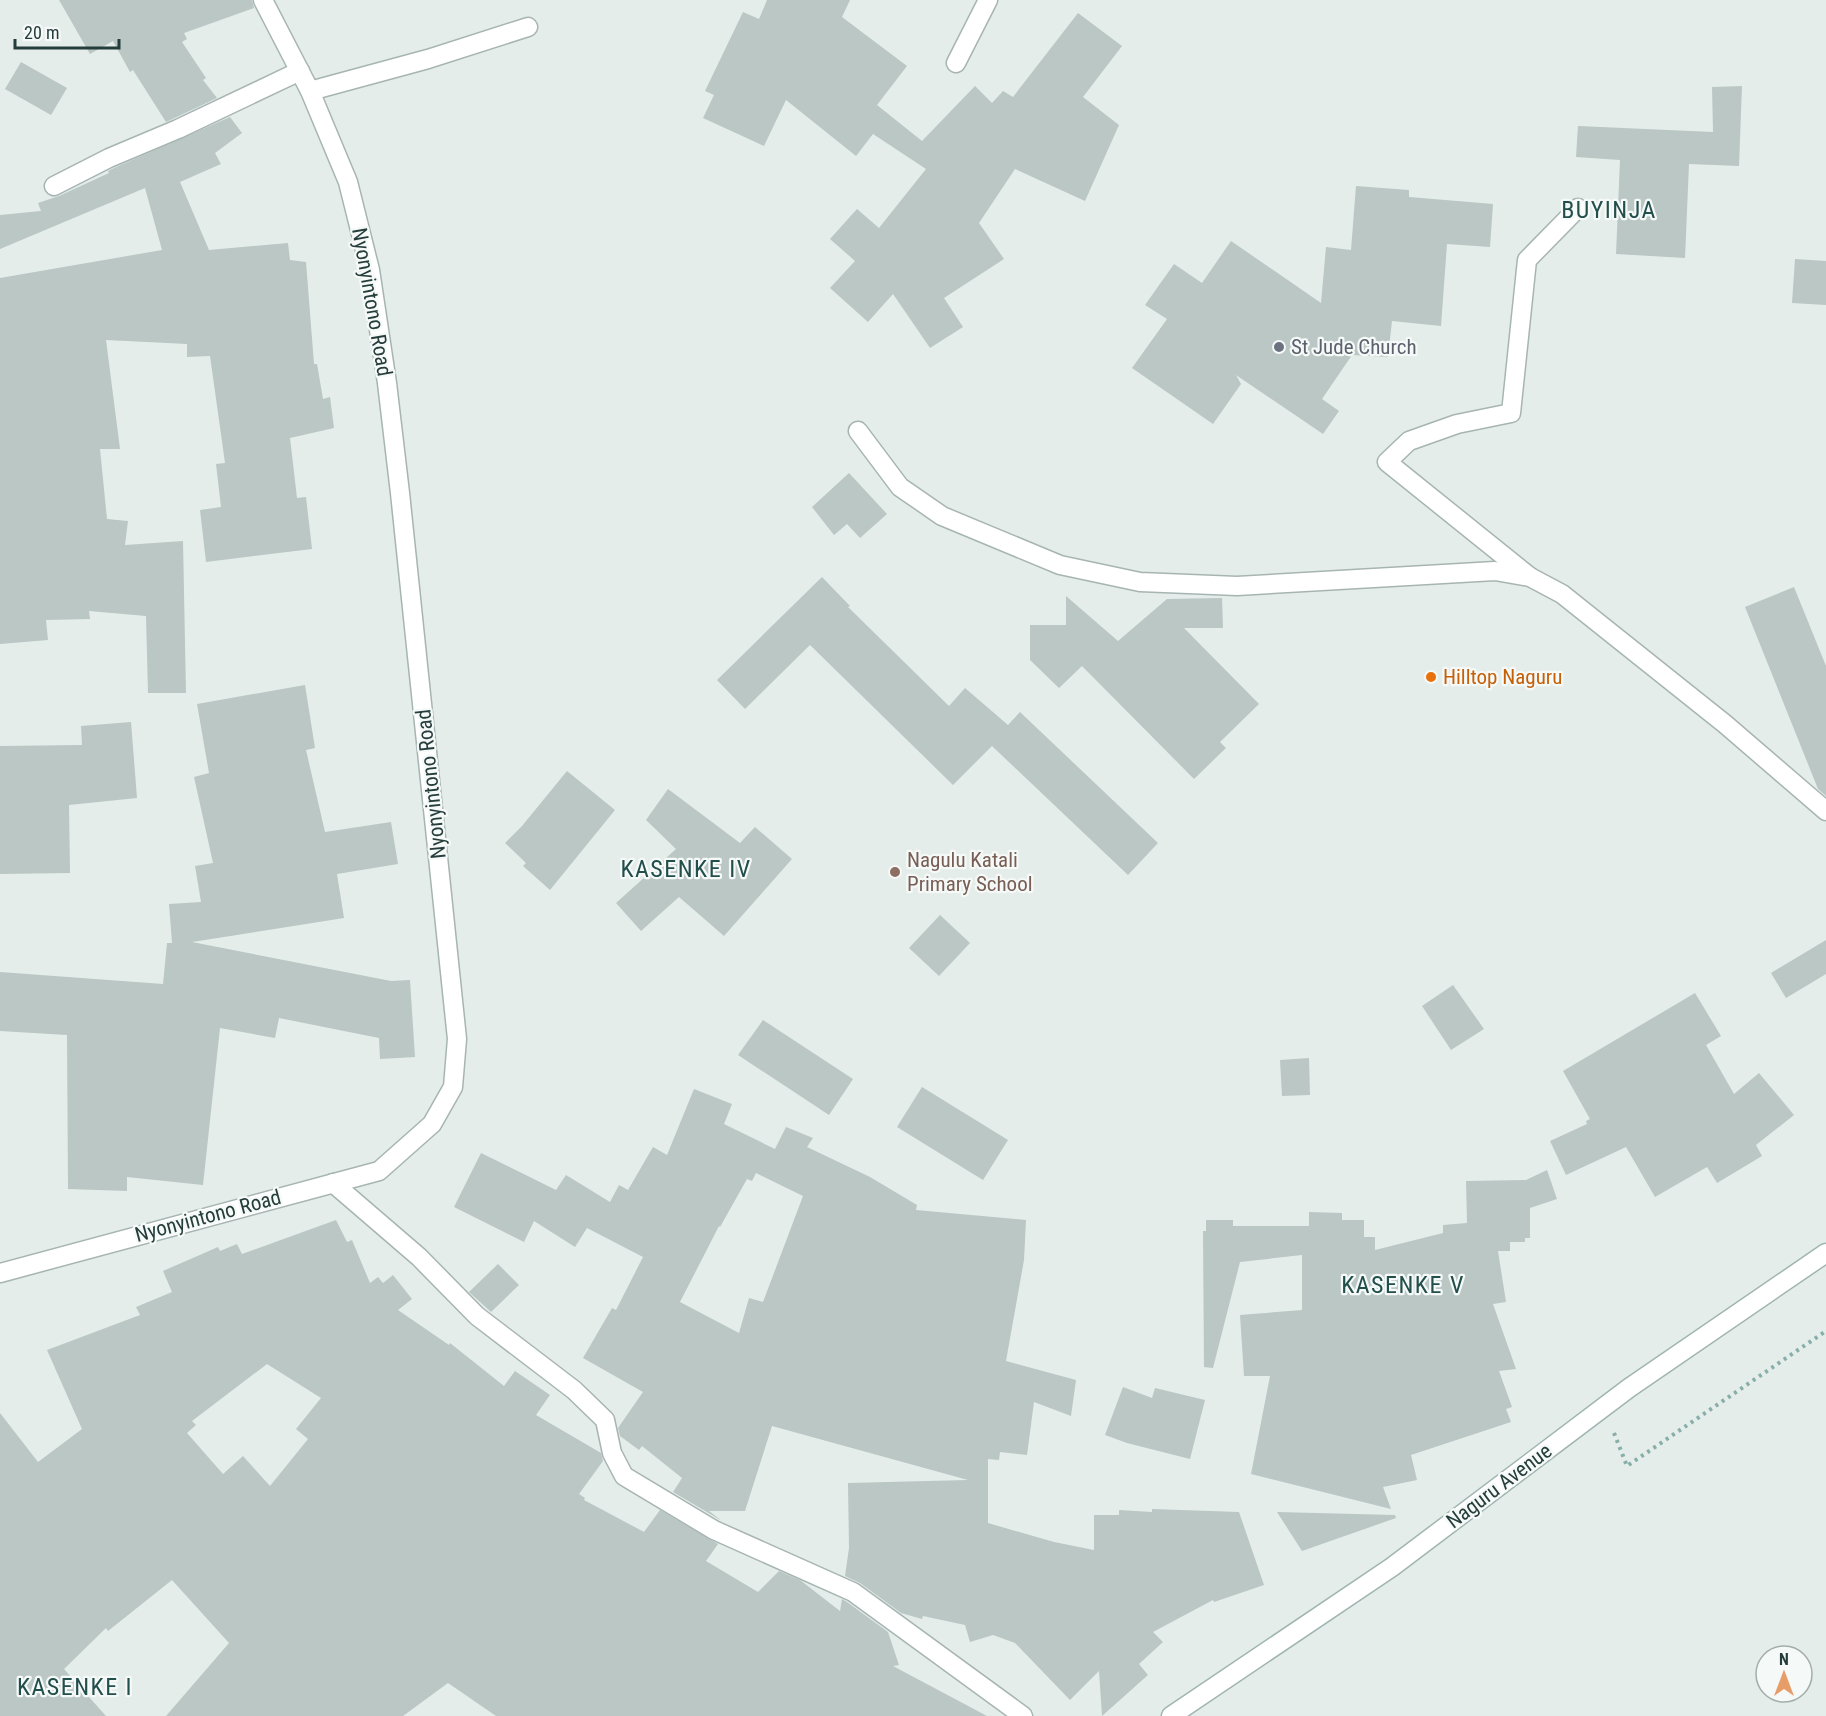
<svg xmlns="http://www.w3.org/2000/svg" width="1826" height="1716" viewBox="0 0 1826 1716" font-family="'Roboto Condensed',sans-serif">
<rect width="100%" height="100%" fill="#e4edea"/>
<g fill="#bac7c4" fill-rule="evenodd">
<polygon points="59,0 252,0 254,8 184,33 187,39 182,42 206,78 203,80 217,98 166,122 133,70 130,72 113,41 90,54"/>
<polygon points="767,0 850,0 842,17 907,66 877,105 922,141 975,86 992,103 1003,91 1013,97 1078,13 1122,46 1083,97 1119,125 1085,201 1015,169 979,223 1004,259 944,298 963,327 930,348 893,294 868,322 830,288 855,261 830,239 857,209 879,228 926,169 873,134 856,156 786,100 764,146 703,118 714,95 705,91 743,12 759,19"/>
<polygon points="21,62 67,88 51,115 5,89"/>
<polygon points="1742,86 1739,166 1689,164 1685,258 1616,254 1620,160 1576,157 1578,126 1713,132 1712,87"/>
<polygon points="230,117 242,133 215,153 221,164 180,182 209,250 288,243 290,260 306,262 314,364 317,364 323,399 330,397 334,428 290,438 297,498 306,497 312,549 206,562 200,510 221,507 216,464 225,463 210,356 187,357 187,344 106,340 120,449 100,449 107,519 128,521 125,545 183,541 186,693 148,693 146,616 89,611 90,619 46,620 48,640 0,644 0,278 162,250 145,188 0,249 0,215 41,211 38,203 59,196 109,173 108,171 114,168"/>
<polygon points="1356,186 1409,190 1409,197 1493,204 1490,247 1447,244 1441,326 1392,321 1388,357 1352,355 1322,399 1339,411 1323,434 1236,375 1241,384 1213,424 1132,368 1167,319 1145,305 1174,264 1202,283 1231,241 1321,303 1326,247 1351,250"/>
<polygon points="1795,259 1826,261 1826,305 1792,303"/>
<polygon points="849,473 887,514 860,538 847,524 834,535 812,507"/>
<polygon points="822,577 850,606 848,607 949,706 965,688 1008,725 1020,712 1158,843 1128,875 992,746 953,785 810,645 745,709 717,680"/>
<polygon points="1794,587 1826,666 1826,796 1818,789 1745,607"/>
<polygon points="1066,596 1118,641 1167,599 1222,598 1223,628 1184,628 1259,704 1220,742 1226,748 1194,779 1082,666 1059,688 1030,660 1030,625 1066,625"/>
<polygon points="305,685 315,748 306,750 325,832 391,822 398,864 337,874 344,918 192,942 391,981 410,980 415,1057 380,1059 379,1038 279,1018 275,1038 220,1028 203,1185 127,1177 127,1191 68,1189 67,1035 0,1031 0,972 163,984 167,943 172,943 169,904 201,902 195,866 213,863 194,777 209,773 197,704"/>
<polygon points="131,722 137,798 69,805 70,873 0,874 0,746 82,745 81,726"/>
<polygon points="567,771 615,810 550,890 523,866 526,863 505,843 522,826"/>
<polygon points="668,789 740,843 755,827 792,859 724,936 679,897 641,931 616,903 676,849 646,820"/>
<polygon points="940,915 970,943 939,976 909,948"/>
<polygon points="1826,940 1826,974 1786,998 1771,973"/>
<polygon points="1453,985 1484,1029 1451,1050 1422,1006"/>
<polygon points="1695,993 1721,1036 1706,1045 1734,1094 1759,1073 1794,1115 1756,1145 1762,1156 1717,1183 1707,1167 1655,1197 1626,1147 1566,1175 1550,1141 1587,1124 1586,1121 1590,1119 1563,1071"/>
<polygon points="763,1020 853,1079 829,1115 738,1055"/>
<polygon points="1309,1058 1310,1095 1282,1096 1280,1060"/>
<polygon points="922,1087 1008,1140 983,1180 897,1127"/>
<path d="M694,1089L732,1104L724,1124L775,1149L786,1127L813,1138L807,1147L870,1177L917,1205L916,1210L1026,1220L1024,1260L1006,1361L1076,1380L1071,1416L1034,1402L1027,1455L1000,1452L999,1460L988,1459V1523L1054,1542L1094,1550V1515H1119V1510L1152,1512V1509L1239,1512L1264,1585L1214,1602L1213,1600L1153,1632L1163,1642L1139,1664L1148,1675L1102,1716L1099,1671L1070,1700L1015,1643L993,1635L970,1642L965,1625L923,1616L922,1619L901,1613L860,1583L845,1576L849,1548L848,1483L968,1480L772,1426L745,1511H709L722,1521L673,1492L682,1478L642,1446L639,1450L620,1436L618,1428L643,1392L583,1358L612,1308L616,1310L643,1257L587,1228L575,1247L534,1221L524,1242L454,1207L481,1153L556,1190L566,1175L610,1202L619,1185L628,1190L653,1147L667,1155ZM756,1173L803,1196L763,1302L749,1298L739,1333L680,1302L719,1226L720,1227L747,1179L752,1181Z"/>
<polygon points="1547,1170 1557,1199 1530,1208 1530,1238 1525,1238 1525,1242 1510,1242 1510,1251 1498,1251 1506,1302 1493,1304 1516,1369 1499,1371 1512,1407 1506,1409 1511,1422 1411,1455 1417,1480 1383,1487 1391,1509 1251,1474 1270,1376 1244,1376 1240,1315 1302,1310 1302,1255 1240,1262 1213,1368 1204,1367 1203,1231 1206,1231 1206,1220 1233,1220 1233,1226 1309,1226 1309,1212 1342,1213 1342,1220 1364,1220 1364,1237 1375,1237 1375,1250 1443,1233 1443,1225 1467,1223 1466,1181 1526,1180"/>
<path d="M336,1220L347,1242L352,1240L370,1283L378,1277L383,1283L393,1275L412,1299L398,1310L449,1345L450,1343L504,1386L515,1371L550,1395L536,1415L601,1453L603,1461L579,1494L585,1498L584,1500L644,1532L660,1510L718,1544L706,1561L758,1592L779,1571L800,1580L840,1611L842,1599L847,1602L888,1632L899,1665L893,1666L987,1716H496L448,1683L403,1716H166L229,1643L172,1580L108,1631L106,1628L64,1669L106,1716H0V1413L38,1462L82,1429L47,1350L140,1315L136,1307L172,1292L163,1271L218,1247L220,1251L237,1244L242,1254ZM267,1364L321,1398L296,1429L308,1439L270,1486L243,1456L223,1474L187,1433L196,1425L192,1421Z"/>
<polygon points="498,1264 519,1285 491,1312 469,1292"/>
<polygon points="1123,1387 1152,1398 1155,1388 1205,1400 1190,1459 1127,1443 1105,1435"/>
<polygon points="1277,1512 1395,1515 1396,1518 1302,1551"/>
</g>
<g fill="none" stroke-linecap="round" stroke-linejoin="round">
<g stroke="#a7b5b2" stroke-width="21">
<polyline id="lane" points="1530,577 1387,462 1409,441 1457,424 1511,413 1527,260 1578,208"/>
</g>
<g stroke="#a7b5b2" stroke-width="21">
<g id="street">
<polyline points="956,63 988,0"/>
<polyline points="310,91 428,59 528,27"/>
<polyline points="54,186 109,158 178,129 300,71"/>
<polyline points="858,431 900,487 942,516 1060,565 1140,582 1237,586 1495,571 1530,577 1562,594 1725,724 1826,811"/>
<polyline points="333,1183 419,1257 477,1316 574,1390 605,1420 612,1453 624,1476 714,1530 853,1592 1023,1716"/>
<polyline points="0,1273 379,1171 432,1124 453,1087 457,1039 400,493 387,383 370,270 348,182 310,91 263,0"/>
</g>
</g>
<g stroke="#a0b5b1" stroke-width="21">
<polyline id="secondary" points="1171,1716 1392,1567 1629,1388 1826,1253"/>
</g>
<polyline stroke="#87aea8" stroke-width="4" stroke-dasharray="3 4.5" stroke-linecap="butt" points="1614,1433 1627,1466 1826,1331"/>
<use href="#lane" stroke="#fff" stroke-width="18"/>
<use href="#street" stroke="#fff" stroke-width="18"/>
<use href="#secondary" stroke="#fff" stroke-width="18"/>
</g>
<circle fill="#6b7280" stroke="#f5f9f8" stroke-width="2" cx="1279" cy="347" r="6"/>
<circle fill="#e8710a" stroke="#f5f9f8" stroke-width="2" cx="1431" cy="677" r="6"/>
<circle fill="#8d6e63" stroke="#f5f9f8" stroke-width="2" cx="895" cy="872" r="6"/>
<g text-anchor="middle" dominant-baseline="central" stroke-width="4.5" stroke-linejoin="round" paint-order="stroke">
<g font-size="21" fill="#253d3b" stroke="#f5f9f8">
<text transform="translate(372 302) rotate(80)">Nyonyintono Road</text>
<text transform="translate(431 784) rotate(-96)">Nyonyintono Road</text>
<text transform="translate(208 1216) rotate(-15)">Nyonyintono Road</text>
<text transform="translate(1499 1486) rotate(-37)">Naguru Avenue</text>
</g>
<g font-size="21" fill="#5b616d" stroke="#f5f9f8" text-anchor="start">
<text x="1291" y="347">St Jude Church</text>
</g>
<g font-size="21" fill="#c56008" stroke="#f5f9f8" text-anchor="start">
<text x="1443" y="677">Hilltop Naguru</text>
</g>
<g font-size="21" fill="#785e54" stroke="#f5f9f8" text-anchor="start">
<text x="907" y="860">Nagulu Katali<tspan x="907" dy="24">Primary School</tspan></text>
</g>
<g font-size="24" letter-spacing="1.5" fill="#224e4b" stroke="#f5f9f8">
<text x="1609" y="210">BUYINJA</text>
<text x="686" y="869">KASENKE IV</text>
<text x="1403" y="1285">KASENKE V</text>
<text x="75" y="1687">KASENKE I</text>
</g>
</g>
<g transform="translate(1784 1674)"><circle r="28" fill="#f5f9f8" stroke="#a2aeac" stroke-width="1.5"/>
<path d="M0-4.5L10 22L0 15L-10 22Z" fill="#e79d68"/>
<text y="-9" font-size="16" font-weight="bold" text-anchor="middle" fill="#253d3b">N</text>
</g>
<path d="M15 39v9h104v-9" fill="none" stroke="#253d3b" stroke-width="3"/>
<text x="24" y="39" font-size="18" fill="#253d3b" stroke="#f5f9f8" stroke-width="4.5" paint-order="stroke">20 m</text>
</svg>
